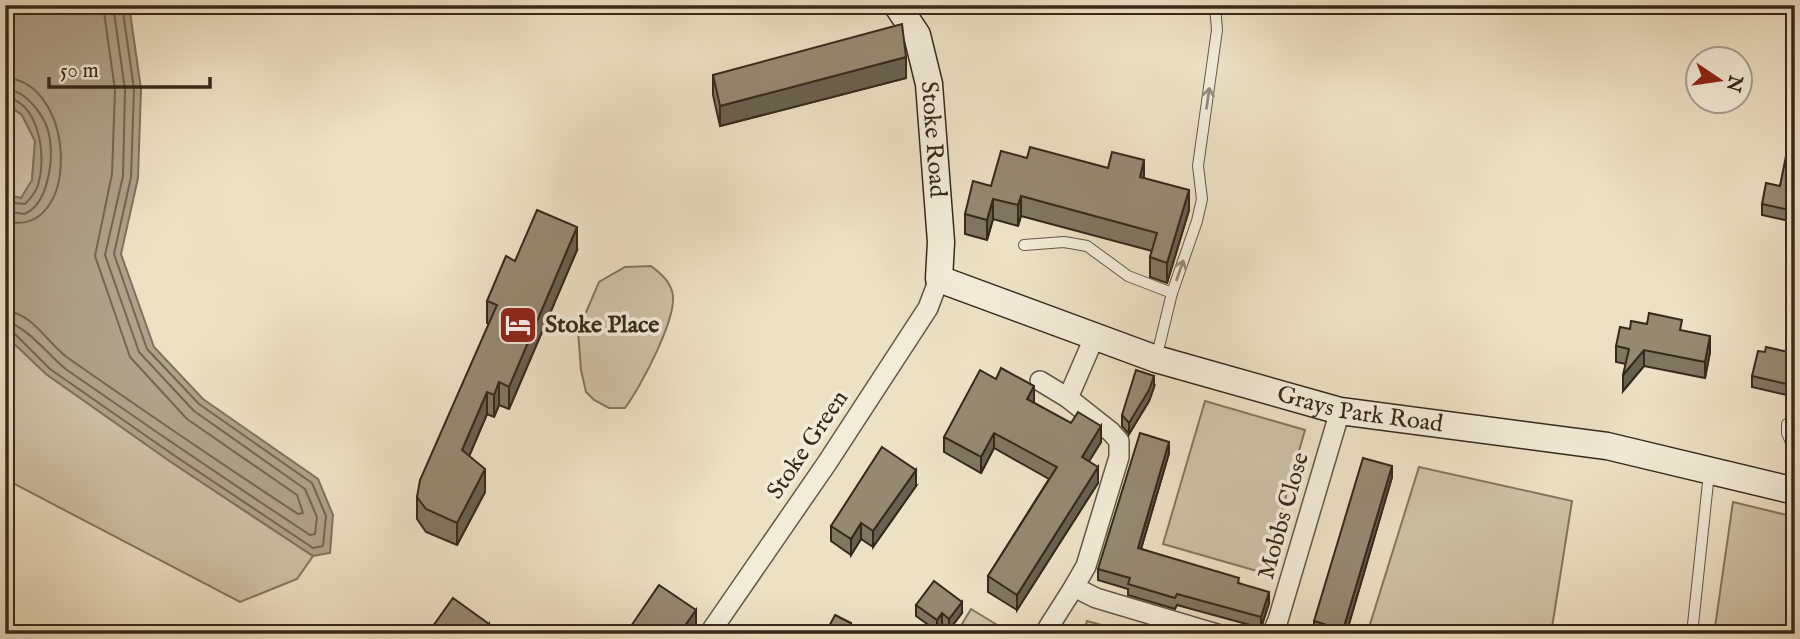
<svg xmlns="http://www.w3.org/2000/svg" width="1800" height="639" viewBox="0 0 1800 639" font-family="'IM FELL English',serif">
<rect width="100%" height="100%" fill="#ede1c4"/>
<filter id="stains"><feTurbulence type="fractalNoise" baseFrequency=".00286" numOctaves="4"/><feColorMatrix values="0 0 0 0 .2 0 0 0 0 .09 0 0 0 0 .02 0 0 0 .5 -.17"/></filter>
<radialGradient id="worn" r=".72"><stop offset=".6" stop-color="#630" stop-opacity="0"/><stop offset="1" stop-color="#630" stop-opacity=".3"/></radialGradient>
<g fill="#cec2a7" stroke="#827660" stroke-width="2">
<polygon points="5,103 22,115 35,141 32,181 21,199 5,194"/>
<path d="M651,266C660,273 668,279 672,291C680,314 640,388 625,408H609L594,400L586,392L581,370L578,331L599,282L625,267Z"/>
<polygon points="5,335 46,374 171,462 313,556 297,579 240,602 5,479"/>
<polygon points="1205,401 1305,430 1264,573 1163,544"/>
<polygon points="1419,467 1572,501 1551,634 1367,634"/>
<polygon points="1733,502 1795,517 1795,634 1714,634"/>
<polygon points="971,609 1012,634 956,634"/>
<polygon points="1087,621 1134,634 1083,634"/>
</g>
<polygon fill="#aea28a" stroke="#7e725d" stroke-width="2" points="5,5 129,5 141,89 138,178 121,254 154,347 203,399 318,479 333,515 330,553 313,556 171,462 46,374 5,335 5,194 21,198 32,180 35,141 22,115 5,103"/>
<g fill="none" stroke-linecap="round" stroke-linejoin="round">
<g stroke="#726652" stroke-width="2">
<path d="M5,78C78,81 81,241 5,221"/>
<path d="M5,89C27,90 48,119 50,140C53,162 48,205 24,214L5,211"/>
<path d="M5,97C39,102 46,154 39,181C38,189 30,199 25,204L5,202"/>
<path d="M5,311C32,312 48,344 68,358C144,411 220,463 298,514L303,513L297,495L187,419L130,357L95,256L112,174L115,90L103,5"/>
<path d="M5,322C24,323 51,358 67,370C147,426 228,481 310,535L315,534L317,517L305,489L194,411L139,352L105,255L123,176L125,90L113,5"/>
<polyline points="5,330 13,332 50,369 175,456 313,548 323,546 326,516 312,483 199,404 147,349 114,254 131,177 134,89 122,5"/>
</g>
<g stroke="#635744" stroke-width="12">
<g id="lane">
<polyline points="1024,245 1064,242 1087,246 1128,276 1172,293"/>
<polyline points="1156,359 1172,293 1197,221 1202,199 1198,166 1217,30 1215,5"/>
<polyline points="1787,424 1787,433 1790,440 1795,440"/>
<polyline points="1692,634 1709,473"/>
</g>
</g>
<g stroke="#635744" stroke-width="22">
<g id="street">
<polyline points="1094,338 1068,398 1111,432 1119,441 1119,457 1086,566 1074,587 1096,598 1217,634"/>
<polyline points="1040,381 1068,398"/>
<polyline points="1048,628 1074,587"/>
<polyline points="709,634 827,463 928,308 939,279"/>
<polyline points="1272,634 1278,620 1340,411"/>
</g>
</g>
<g stroke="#35291a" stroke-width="29">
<g id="secondary">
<path id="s1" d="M897,5L917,35L929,84L941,242L939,279L1156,359L1340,411L1607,446L1795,491"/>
</g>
</g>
<use href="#lane" stroke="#f3ecd9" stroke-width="10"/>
<use href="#street" stroke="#f3ecd9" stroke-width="19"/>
<use href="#secondary" stroke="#f3ecd9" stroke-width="26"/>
</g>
<g fill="#807662" stroke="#35291a" stroke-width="2">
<polygon points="713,75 906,78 720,126 713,95"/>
<polygon points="1795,132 1794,222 1762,215 1762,204 1780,186"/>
<polygon points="1027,158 1144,178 1189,210 1167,283 1150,277 1150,257 1152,251 1021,216 1018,226 993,219 987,240 965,234 965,214 991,186"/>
<polygon points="577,250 509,409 499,405 494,417 487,414 469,456 485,492 457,545 426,532 417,519 417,497 489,324 487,323 487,301 515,261"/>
<polygon points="1630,329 1682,331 1710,352 1705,378 1644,366 1623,391 1626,364 1616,362 1616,346"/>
<polygon points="1795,344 1795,397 1752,387 1752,376 1765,352 1793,353"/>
<polygon points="1154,387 1149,401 1129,434 1122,426 1122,415"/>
<polygon points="1034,402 1034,403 1101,442 1088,461 1098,483 1017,610 988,592 988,576 1049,479 994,448 981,473 944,452 944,437"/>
<polygon points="1169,453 1141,549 1239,583 1269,603 1261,628 1177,605 1175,609 1128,595 1128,589 1098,580 1098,569"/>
<polygon points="1392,477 1346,634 1318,634 1314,632 1314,621"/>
<polygon points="916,486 873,547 861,539 851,555 831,541 831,526"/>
<polygon points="916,605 962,613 949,630 942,624 937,631 916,616"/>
</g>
<g fill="#686050" stroke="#35291a" stroke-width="2">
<polygon points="906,57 906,78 720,126 720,106"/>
<polygon points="1144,160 1144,181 1140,177"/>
<polygon points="1189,190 1189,210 1167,283 1167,263"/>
<polygon points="1021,196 1021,216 1018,226 1018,205"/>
<polygon points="993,199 993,219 987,240 987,220"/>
<polygon points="577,227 577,250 509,409 509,387"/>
<polygon points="1710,336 1710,352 1705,378 1705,362"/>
<polygon points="1644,350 1644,366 1623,391 1623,375"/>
<polygon points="1154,376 1154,387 1149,401 1129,434 1129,423"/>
<polygon points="499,382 499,405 494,417 494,395"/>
<polygon points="1034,386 1034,402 1027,415 1027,399"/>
<polygon points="487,392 487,414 462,473 462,450"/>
<polygon points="1101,426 1101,442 1082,473 1082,457"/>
<polygon points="994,433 994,448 981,473 981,457"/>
<polygon points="1169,442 1169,453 1138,559 1138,548"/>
<polygon points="1392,466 1392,477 1346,634 1343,634 1343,630"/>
<polygon points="1098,467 1098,483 1017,610 1017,595"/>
<polygon points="485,469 485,492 457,545 457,523"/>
<polygon points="916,470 916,486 873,547 873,531"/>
<polygon points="861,523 861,539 851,555 851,539"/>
<polygon points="1269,592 1269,603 1261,628 1261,617"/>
<polygon points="962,602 962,613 949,630 949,619"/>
<polygon points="696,610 696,626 690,634 679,634"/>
<polygon points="942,613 942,624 937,631 937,620"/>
<polygon points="851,623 851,634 845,634"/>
<polygon points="489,624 489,634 482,634"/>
</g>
<g fill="#958972" stroke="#35291a" stroke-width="2">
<polygon points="902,24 906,57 720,106 713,75"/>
<polygon points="1791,131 1795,132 1794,211 1762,204 1766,183 1780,186"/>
<polygon points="1030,147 1108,168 1112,152 1144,160 1140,177 1189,190 1167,263 1150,257 1157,233 1021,196 1018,205 993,199 987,220 965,214 973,181 991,186 1001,151 1027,158"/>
<polygon points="537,210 577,227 509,387 499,382 494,395 487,392 462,450 485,469 457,523 426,509 417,497 420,480 497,305 487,301 506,256 515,261"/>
<polygon points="1649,313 1682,320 1680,330 1710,336 1705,362 1644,350 1623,375 1629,349 1616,346 1620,327 1630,329 1631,321 1647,324"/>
<polygon points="1795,344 1795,386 1752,376 1758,351 1765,352 1766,347 1793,353"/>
<polygon points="1001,368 1034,386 1027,399 1071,423 1078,412 1101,426 1082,457 1098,467 1017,595 988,576 1057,467 994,433 981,457 944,437 980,370 996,379"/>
<polygon points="1136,370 1154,376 1149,390 1129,423 1122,415"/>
<polygon points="1140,433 1169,442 1138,548 1239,578 1238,583 1269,592 1261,617 1177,594 1175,598 1128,584 1130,578 1098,569"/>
<polygon points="882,447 916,470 873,531 861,523 851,539 831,526"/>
<polygon points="1363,458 1392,466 1343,630 1314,621"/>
<polygon points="934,581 962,602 949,619 942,613 937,620 916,605"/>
<polygon points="659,585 696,610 679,634 635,634 629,629"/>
<polygon points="453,598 489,624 482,634 428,633"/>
<polygon points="835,615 851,623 845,634 825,634"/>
</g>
<defs><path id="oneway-shaft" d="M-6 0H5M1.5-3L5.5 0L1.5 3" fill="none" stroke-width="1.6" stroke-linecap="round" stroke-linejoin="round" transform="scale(1.75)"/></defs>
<g stroke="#948a7a">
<use href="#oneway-shaft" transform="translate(1208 98) rotate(-82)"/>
<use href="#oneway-shaft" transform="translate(1180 270) rotate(-71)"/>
</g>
<defs>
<g id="hotel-square" transform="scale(2.0125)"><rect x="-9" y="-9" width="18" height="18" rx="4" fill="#8f2418" stroke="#f3ecd9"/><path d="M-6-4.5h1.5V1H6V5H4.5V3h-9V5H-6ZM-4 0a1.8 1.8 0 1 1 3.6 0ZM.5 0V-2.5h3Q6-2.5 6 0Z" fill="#fff"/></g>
</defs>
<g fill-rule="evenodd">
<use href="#hotel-square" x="518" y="325"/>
</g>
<g text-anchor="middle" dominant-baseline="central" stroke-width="7" stroke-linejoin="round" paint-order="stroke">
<g font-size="24" fill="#35291a" stroke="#f3ecd9">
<text stroke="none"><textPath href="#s1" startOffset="142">Stoke Road</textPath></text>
<text stroke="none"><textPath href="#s1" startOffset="724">Grays Park Road</textPath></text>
<text transform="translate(808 445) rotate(-56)">Stoke Green</text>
<text transform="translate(1284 516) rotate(-74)">Mobbs Close</text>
</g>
<g font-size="24" font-weight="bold" fill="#35291a" stroke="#f3ecd9" text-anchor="start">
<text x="545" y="325">Stoke Place</text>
</g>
</g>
<rect width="1800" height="639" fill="none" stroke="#ede1c4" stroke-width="28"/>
<rect x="7" y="7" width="1786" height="625" fill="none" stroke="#35291a" stroke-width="3.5"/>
<rect x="14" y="14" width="1772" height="611" fill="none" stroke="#35291a" stroke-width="2"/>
<g transform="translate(1719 80) rotate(103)"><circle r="33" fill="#f3ecd9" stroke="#a79e8d" stroke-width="2"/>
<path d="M0-5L12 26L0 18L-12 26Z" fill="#8f2418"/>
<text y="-10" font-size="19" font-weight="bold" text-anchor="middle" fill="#35291a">N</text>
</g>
<path d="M49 77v10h161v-10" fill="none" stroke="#35291a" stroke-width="3.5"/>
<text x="60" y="77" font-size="21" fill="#35291a" stroke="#f3ecd9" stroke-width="5" paint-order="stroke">50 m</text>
<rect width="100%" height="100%" filter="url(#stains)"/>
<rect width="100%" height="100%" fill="url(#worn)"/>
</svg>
